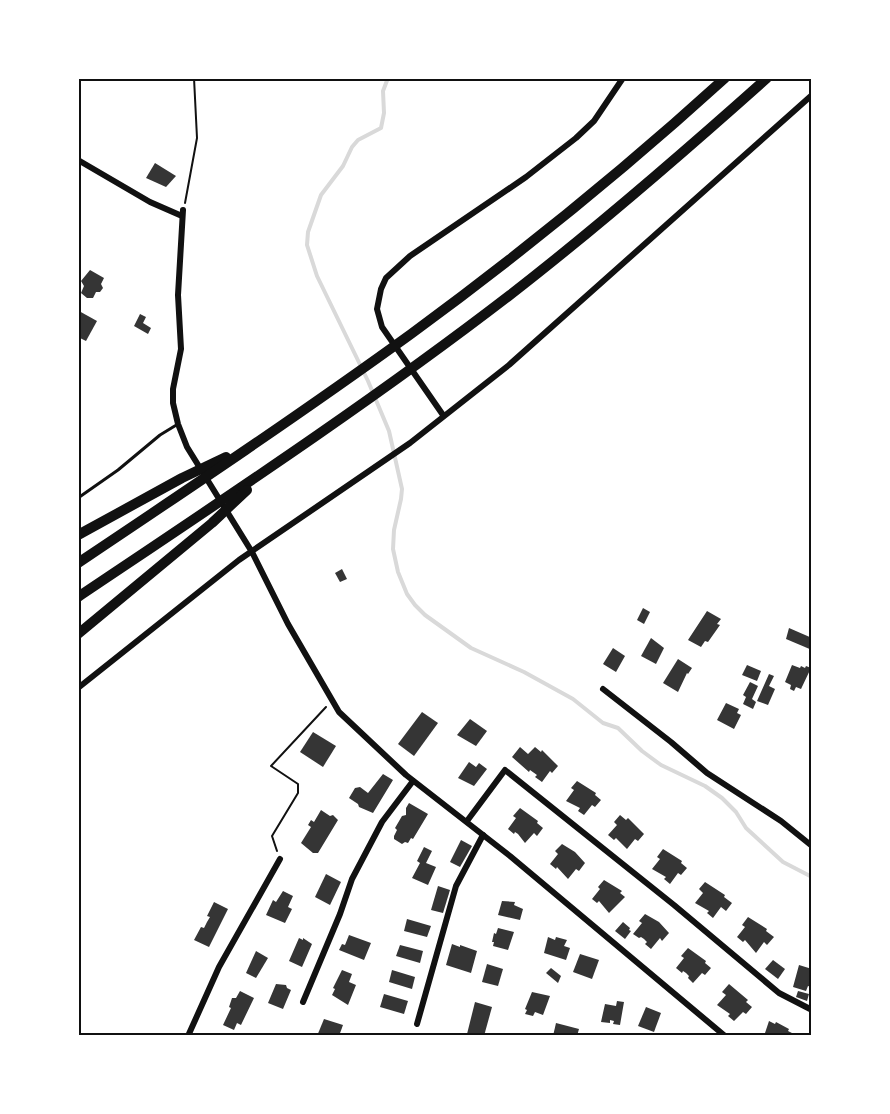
<svg xmlns="http://www.w3.org/2000/svg" width="890" height="1114" viewBox="0 0 890 1114" font-family="Ubuntu,sans-serif">
<rect width="100%" height="100%" fill="#fff"/>
<g fill="none" stroke-linecap="round" stroke-linejoin="round">
<polyline stroke="#d9d9d9" stroke-width="4" points="388,78 383,91 384,113 381,128 358,140 352,147 343,166 321,195 308,232 307,245 317,276 368,381 389,431 402,489 401,499 394,530 393,549 398,572 407,594 415,605 425,615 471,648 524,672 573,699 603,723 618,728 642,751 661,765 705,786 722,798 736,812 746,828 783,862 812,877"/>
</g>
<g fill="#353535">
<polygon points="155,163 176,176 166,187 146,178"/>
<polygon points="90,270 104,278 101,284 103,288 100,292 96,292 93,298 87,298 81,293 84,286 81,281"/>
<polygon points="79,311 97,321 86,341 78,337"/>
<polygon points="140,314 146,317 143,323 151,328 148,334 134,326"/>
<polygon points="342,569 347,579 340,582 335,573"/>
<polygon points="643,608 650,612 644,624 637,620"/>
<polygon points="707,611 721,619 717,624 720,625 708,642 705,641 701,647 688,640"/>
<polygon points="789,628 812,638 812,650 786,639"/>
<polygon points="651,638 664,648 656,664 641,656"/>
<polygon points="613,648 625,656 616,672 603,664"/>
<polygon points="678,659 692,668 688,674 687,673 678,692 663,683"/>
<polygon points="747,665 761,671 757,681 742,675"/>
<polygon points="792,665 800,668 801,666 805,668 806,666 811,668 801,689 796,687 794,691 790,689 791,685 785,682"/>
<polygon points="769,674 774,676 769,686 775,689 768,705 757,701"/>
<polygon points="750,682 758,686 752,699 756,702 753,709 743,704 746,697 743,695"/>
<polygon points="726,703 739,709 737,713 741,715 734,729 717,720"/>
<polygon points="422,712 438,723 414,756 398,744"/>
<polygon points="470,719 487,731 476,746 457,735"/>
<polygon points="313,732 336,746 323,767 300,752"/>
<polygon points="520,747 528,754 535,747 541,752 542,750 558,766 552,773 550,771 542,782 535,777 537,775 530,770 529,772 512,757"/>
<polygon points="469,762 476,767 479,763 487,769 474,786 458,778"/>
<polygon points="383,774 393,780 373,813 359,807 358,804 349,798 355,788 360,787 368,793"/>
<polygon points="577,781 596,793 595,795 601,800 595,807 592,805 584,815 578,811 580,808 566,801 574,790 571,788"/>
<polygon points="409,803 428,814 413,839 411,838 408,843 405,842 402,844 394,839 394,836 397,830 395,828 402,816 406,815 406,808"/>
<polygon points="520,808 538,821 537,823 543,828 537,836 534,833 525,843 518,834 515,832 514,834 508,829 516,818 513,816"/>
<polygon points="321,810 330,816 333,815 338,820 318,853 313,853 301,843 311,827 308,825 311,820 314,822"/>
<polygon points="620,815 626,820 628,818 644,834 638,841 635,839 627,849 616,838 614,840 608,835 617,825 614,822"/>
<polygon points="461,840 472,846 460,867 450,862"/>
<polygon points="562,844 575,852 585,863 579,871 576,869 568,879 557,867 556,869 550,864 558,854 555,851"/>
<polygon points="424,847 432,851 426,863 436,867 428,885 412,878 420,863 417,861"/>
<polygon points="663,849 682,861 681,863 687,868 681,875 678,873 670,884 664,879 666,877 652,869 660,859 657,857"/>
<polygon points="326,874 341,882 330,905 315,897"/>
<polygon points="604,880 622,891 620,893 625,897 609,913 599,901 597,903 592,899 600,889 598,887"/>
<polygon points="705,882 725,895 724,897 732,903 726,911 721,907 713,918 707,913 709,911 695,903 703,893 699,889"/>
<polygon points="438,886 450,890 443,913 431,910"/>
<polygon points="283,891 293,896 288,907 292,909 285,923 266,915 273,900 276,902"/>
<polygon points="502,901 515,902 514,905 523,909 520,920 498,915"/>
<polygon points="214,902 228,909 209,947 194,940 201,927 204,928 207,922 210,917 207,916"/>
<polygon points="645,914 659,922 669,933 662,941 660,938 651,949 645,944 647,942 644,939 641,937 639,938 633,934 642,923 639,921"/>
<polygon points="748,917 767,929 766,931 774,937 767,945 764,942 756,953 745,940 743,942 737,937 745,927 742,925"/>
<polygon points="407,919 431,926 427,937 404,931"/>
<polygon points="623,922 630,928 629,930 631,931 625,939 615,931"/>
<polygon points="498,928 514,932 508,950 493,946 494,942 492,942 494,933 496,934"/>
<polygon points="349,935 371,943 364,960 339,950 342,944 345,945"/>
<polygon points="548,937 555,940 556,937 567,940 564,946 570,948 566,960 544,953"/>
<polygon points="299,938 303,940 303,938 312,944 302,967 289,961"/>
<polygon points="452,944 460,947 460,945 477,951 471,973 446,965"/>
<polygon points="400,945 423,951 420,963 396,956"/>
<polygon points="688,948 706,961 705,963 711,968 705,975 702,973 693,983 688,978 689,976 686,973 683,971 682,973 676,968 684,958 681,956"/>
<polygon points="256,951 268,958 256,978 246,973"/>
<polygon points="580,954 599,960 592,979 573,972"/>
<polygon points="773,960 785,969 778,979 765,969"/>
<polygon points="487,964 503,969 498,986 482,982"/>
<polygon points="799,965 812,969 812,983 811,987 808,986 806,991 793,987"/>
<polygon points="551,968 561,976 558,983 546,973"/>
<polygon points="342,970 352,974 349,982 356,985 348,1005 332,995 335,989 333,988"/>
<polygon points="392,970 415,977 412,989 389,982"/>
<polygon points="276,984 286,985 287,988 291,990 283,1009 268,1003"/>
<polygon points="729,984 748,1000 746,1002 752,1007 746,1014 743,1012 734,1021 728,1016 730,1014 717,1005 726,995 722,992"/>
<polygon points="240,991 254,998 241,1025 237,1023 234,1030 223,1025 231,1008 229,1007 232,998 236,998"/>
<polygon points="798,991 809,994 807,1001 796,997"/>
<polygon points="532,992 550,996 543,1015 535,1012 533,1016 525,1014 527,1010 525,1009"/>
<polygon points="384,994 408,1001 404,1014 380,1007"/>
<polygon points="617,1001 624,1002 620,1025 613,1024 614,1021 610,1020 610,1023 601,1022 605,1004 616,1006"/>
<polygon points="475,1002 492,1007 484,1036 467,1034"/>
<polygon points="646,1007 661,1013 654,1032 638,1026"/>
<polygon points="324,1019 343,1025 339,1036 317,1036"/>
<polygon points="769,1021 775,1024 776,1022 789,1029 788,1031 794,1034 792,1036 764,1036"/>
<polygon points="556,1023 579,1029 577,1036 553,1036"/>
</g>
<g fill="none" stroke-linecap="round" stroke-linejoin="round">
<g stroke="#111" stroke-width="2">
<polyline points="185,203 197,138 194,78"/>
<polyline points="277,851 272,836 298,793 298,784 271,766 326,707"/>
</g>
<polyline stroke="#111" stroke-width="3" points="78,498 118,470 160,435 178,424"/>
<g stroke="#111" stroke-width="6">
<polyline points="78,160 150,202 182,216"/>
<polyline points="183,210 178,295 181,349 173,389 173,403 178,424 187,447 252,552 288,624 339,712 406,775 510,856 725,1036"/>
<polyline points="443,415 382,327 377,309 381,289 386,278 410,256 526,177 576,138 594,121 623,78"/>
<polyline points="78,688 239,560 410,443 509,365 812,95"/>
<polyline points="603,689 671,742 707,773 781,821 812,846"/>
<polyline points="467,821 505,770 674,905 779,993 812,1010"/>
<polyline points="303,1002 340,914 352,879 382,822 413,781"/>
<polyline points="417,1024 456,886 483,835"/>
<polyline points="188,1036 219,967 280,859"/>
</g>
<g stroke="#111" stroke-width="10">
<polyline points="78,535 182,478 226,457"/>
<path d="M78,563C190,488 302,413 411,334C520,254 625,169 725,78"/>
<path d="M78,597C224,499 371,402 510,295C599,226 683,153 767,78"/>
<polyline points="78,634 212,523 247,490"/>
</g>
</g>
<rect width="890" height="1114" fill="none" stroke="#ffffff" stroke-width="159"/>
<rect x="80" y="80" width="730" height="954" fill="none" stroke="#111" stroke-width="2"/>
</svg>
